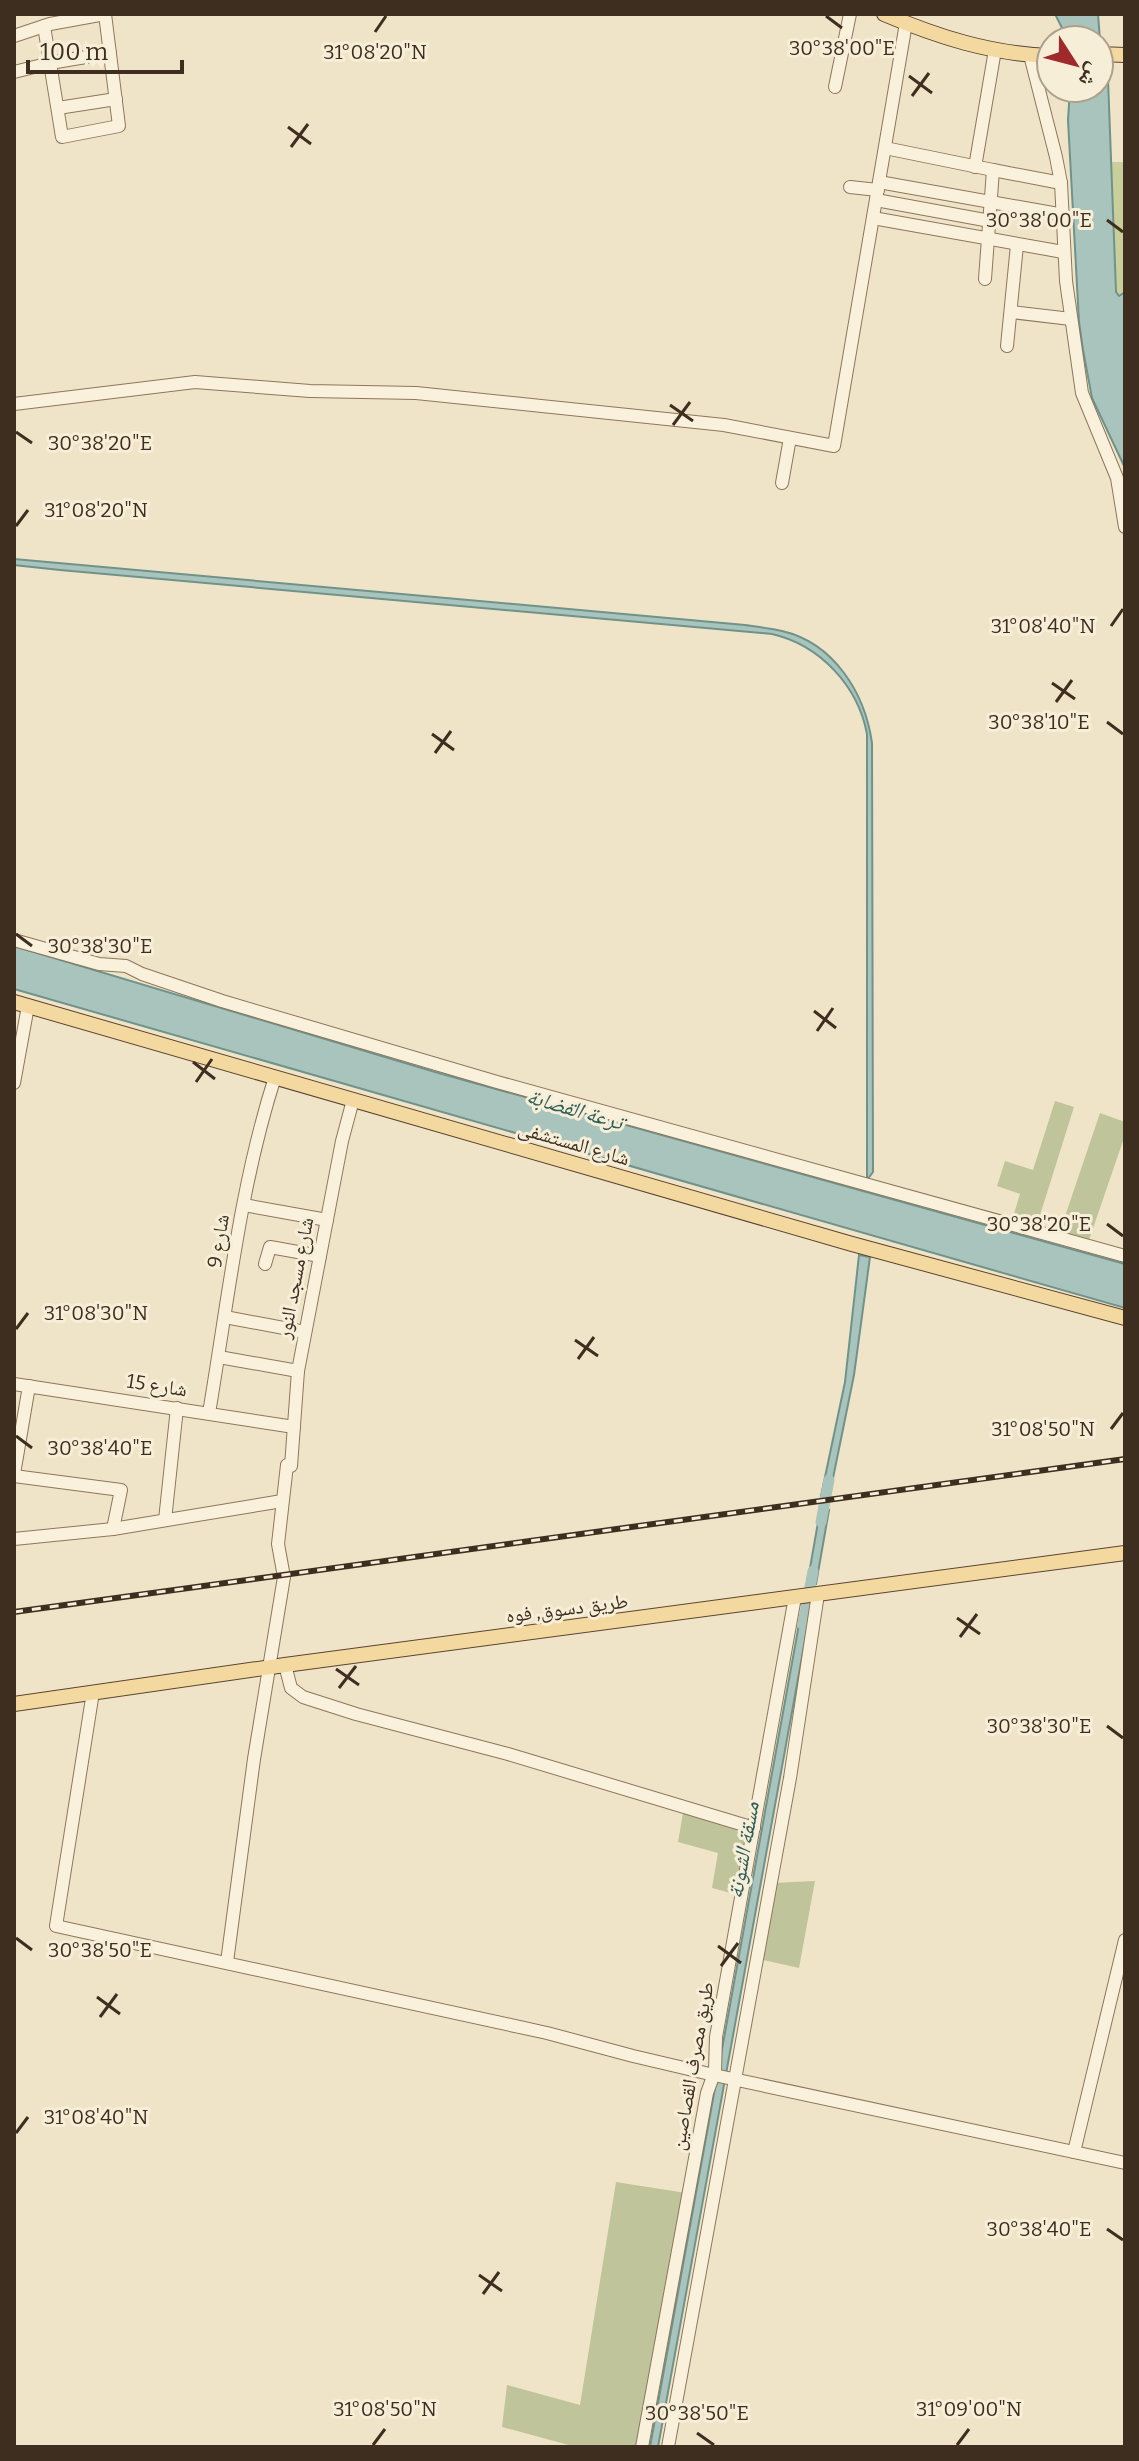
<svg xmlns="http://www.w3.org/2000/svg" width="1139" height="2461" viewBox="0 0 1139 2461" font-family="Bitter,'Noto Naskh Arabic',serif">
<rect width="100%" height="100%" fill="#f0e4c8"/>
<polygon fill="#c9cf9b" points="1111,162 1125,162 1125,292 1119,296 1116,292"/>
<g fill="#bfc49a">
<polygon points="1055,1101 1074,1107 1036,1228 1012,1220 1020,1194 997,1186 1005,1161 1033,1170"/>
<polygon points="1100,1113 1125,1122 1125,1135 1088,1243 1059,1234"/>
<polygon points="683,1813 750,1833 738,1895 712,1888 718,1853 678,1842"/>
<polygon points="815,1881 799,1968 759,1959 773,1883"/>
<polygon points="616,2182 686,2193 639,2447 576,2447 502,2427 507,2385 580,2405"/>
</g>
<g fill="#a9c4bc" stroke="#6f938a" stroke-width="2">
<polygon points="1055,14 1098,14 1102,65 1108,79 1116,292 1119,296 1125,292 1125,468 1092,398 1083,350 1079,322 1068,120 1070,88 1099,88 1099,40 1068,40"/>
<path d="M14,559L745,625C757,627 770,628 782,631C834,643 865,693 872,743L873,1172L867,1180V734C858,686 820,645 772,634L60,570L14,565Z"/>
<polygon points="14,946 435,1072 1125,1264 1125,1308 14,989"/>
<polygon points="859,1255 870,1257 854,1375 831,1488 829,1495 821,1496 845,1382"/>
<polygon points="829,1510 816,1584 807,1585 820,1511"/>
<polygon points="801,1613 810,1613 658,2447 650,2447"/>
</g>
<g fill="none" stroke-linecap="round" stroke-linejoin="round">
<g stroke="#a9c4bc" stroke-width="11">
<polyline points="821,1522 829,1480"/>
<polyline points="803,1625 813,1571"/>
</g>
<g stroke="#8d765c" stroke-width="14">
<g id="minor">
<polyline points="44,26 62,137 119,126 105,14"/>
<polyline points="14,36 50,24 105,14"/>
<polyline points="1030,55 1056,157 1061,183 1066,281 1082,393 1117,478 1125,527"/>
<polyline points="14,72 50,63 110,53"/>
<polyline points="835,87 850,14"/>
<polyline points="58,108 116,99"/>
<polyline points="885,148 993,170 985,279"/>
<polyline points="975,167 995,50"/>
<polyline points="993,170 1061,183"/>
<polyline points="879,182 1064,215"/>
<polyline points="850,187 878,190"/>
<polyline points="876,200 990,221"/>
<polyline points="873,218 1063,252"/>
<polyline points="1011,312 1071,319"/>
<polyline points="1007,346 1017,245"/>
<polyline points="14,404 195,382 310,391 416,393 724,425 834,446 906,23"/>
<polyline points="782,483 790,438"/>
<polyline points="14,940 99,964 126,966 142,974 222,1001 497,1082 1125,1256"/>
<polyline points="14,1083 28,1006"/>
<polyline points="244,1205 327,1220"/>
<polyline points="265,1264 270,1247 320,1256"/>
<polyline points="225,1317 305,1332"/>
<polyline points="219,1357 298,1371"/>
<polyline points="14,1384 294,1427"/>
<path d="M209,1413C228,1301 240,1186 275,1077"/>
<polyline points="291,1466 298,1371 342,1141 353,1100"/>
<polyline points="14,1474 29,1386"/>
<polyline points="14,1476 121,1490 113,1529"/>
<polyline points="165,1520 177,1408"/>
<polyline points="14,1539 113,1529 282,1501"/>
<polyline points="285,1665 291,1688 303,1697 356,1714 508,1754 754,1828"/>
<polyline points="93,1692 56,1926 547,2033 633,2056 714,2075 1125,2163"/>
<polyline points="227,1962 254,1759 284,1577 278,1544 287,1465"/>
<polyline points="1074,2152 1125,1940"/>
<polyline points="642,2447 707,2093 715,2071 716,2037 795,1597"/>
<polyline points="668,2447 790,1778 818,1594"/>
</g>
</g>
<g stroke="#5b4430" stroke-width="16">
<g id="major">
<path d="M884,14C938,37 991,54 1051,56"/>
<polyline points="1099,54 1125,55"/>
<polyline points="14,1002 852,1244 1125,1318"/>
<polyline points="14,1704 285,1665 1125,1553"/>
</g>
</g>
<use href="#minor" stroke="#faf1dc" stroke-width="12"/>
<use href="#major" stroke="#f3d9a0" stroke-width="14"/>
<g stroke="#3d2e20" stroke-width="6">
<polyline id="rail" points="14,1612 1125,1459"/>
</g>
<use href="#rail" stroke="#f7eed8" stroke-width="3" stroke-dasharray="9" stroke-linecap="butt"/>
</g>
<path fill="none" stroke="#3d2e20" stroke-width="3" d="M826,16L842,28M375,32L386,16M909,76L932,93M912,96L929,73M288,127L311,144M291,147L308,124M1107,220L1123,232M670,405L693,421M673,425L690,402M16,432L32,443M16,526L28,510M1111,626L1123,609M1052,683L1075,699M1056,702L1072,680M1107,722L1123,734M432,734L454,750M435,753L451,731M16,934L32,946M814,1011L836,1028M817,1031L833,1008M193,1062L215,1079M196,1082L212,1059M1107,1224L1123,1236M16,1329L28,1313M575,1340L598,1356M578,1359L594,1337M1111,1429L1123,1413M16,1436L32,1448M957,1618L980,1634M960,1637L977,1614M336,1669L359,1685M339,1688L356,1666M1107,1726L1123,1738M16,1938L32,1950M718,1946L741,1963M721,1966L738,1943M97,1997L120,2014M100,2017L117,1994M16,2133L28,2117M1107,2229L1123,2240M479,2275L502,2291M483,2294L499,2272M697,2433L714,2445M373,2445L385,2429M957,2445L969,2429"/>
<g text-anchor="middle" dominant-baseline="central" stroke-width="6" stroke-linejoin="round" paint-order="stroke">
<g font-size="20" fill="#3d2e20" stroke="#f7eed8">
<text transform="translate(574 1143) rotate(16)">شارع المستشفى</text>
<text transform="translate(218 1241) rotate(-81)">شارع 9</text>
<text transform="translate(295 1278) rotate(-79)">شارع مسجد النور</text>
<text transform="translate(157 1385) rotate(9)">شارع 15</text>
<text transform="translate(567 1608) rotate(-7)">طريق دسوق, فوه</text>
<text transform="translate(692 2066) rotate(-80)">طريق مصرف القصاصين</text>
</g>
<g font-size="22" font-style="italic" fill="#2f5d5a" stroke="#f7eed8">
<text transform="translate(575 1109) rotate(16)">ترعة القضابة</text>
<text transform="translate(743 1850) rotate(-80)">مسقة الشونة</text>
</g>
</g>
<g font-size="20" text-anchor="middle" fill="#3d2e20" stroke="#f7eed8" stroke-width="6" stroke-linejoin="round" paint-order="stroke">
<text x="842" y="55">30°38'00"E</text>
<text x="375" y="59">31°08'20"N</text>
<text x="1039" y="227">30°38'00"E</text>
<text x="100" y="450">30°38'20"E</text>
<text x="96" y="517">31°08'20"N</text>
<text x="1043" y="633">31°08'40"N</text>
<text x="1039" y="729">30°38'10"E</text>
<text x="100" y="953">30°38'30"E</text>
<text x="1039" y="1231">30°38'20"E</text>
<text x="96" y="1320">31°08'30"N</text>
<text x="1043" y="1436">31°08'50"N</text>
<text x="100" y="1455">30°38'40"E</text>
<text x="1039" y="1733">30°38'30"E</text>
<text x="100" y="1957">30°38'50"E</text>
<text x="96" y="2124">31°08'40"N</text>
<text x="1039" y="2236">30°38'40"E</text>
<text x="385" y="2416">31°08'50"N</text>
<text x="969" y="2416">31°09'00"N</text>
<text x="697" y="2420">30°38'50"E</text>
</g>
<rect width="1139" height="2461" fill="none" stroke="#3d2e20" stroke-width="32"/>
<g transform="translate(1075 64) rotate(126)"><circle r="38" fill="#f7eed8" stroke="#ada18e" stroke-width="2"/>
<path d="M0-6L14 30L0 20L-14 30Z" fill="#9e2a2b"/>
<text y="-12" font-size="22" font-weight="bold" text-anchor="middle" fill="#3d2e20">ش</text>
</g>
<path d="M28 60v12h154v-12" fill="none" stroke="#3d2e20" stroke-width="4"/>
<text x="40" y="60" font-size="24" fill="#3d2e20" stroke="#f7eed8" stroke-width="6" paint-order="stroke">100 m</text>
</svg>
